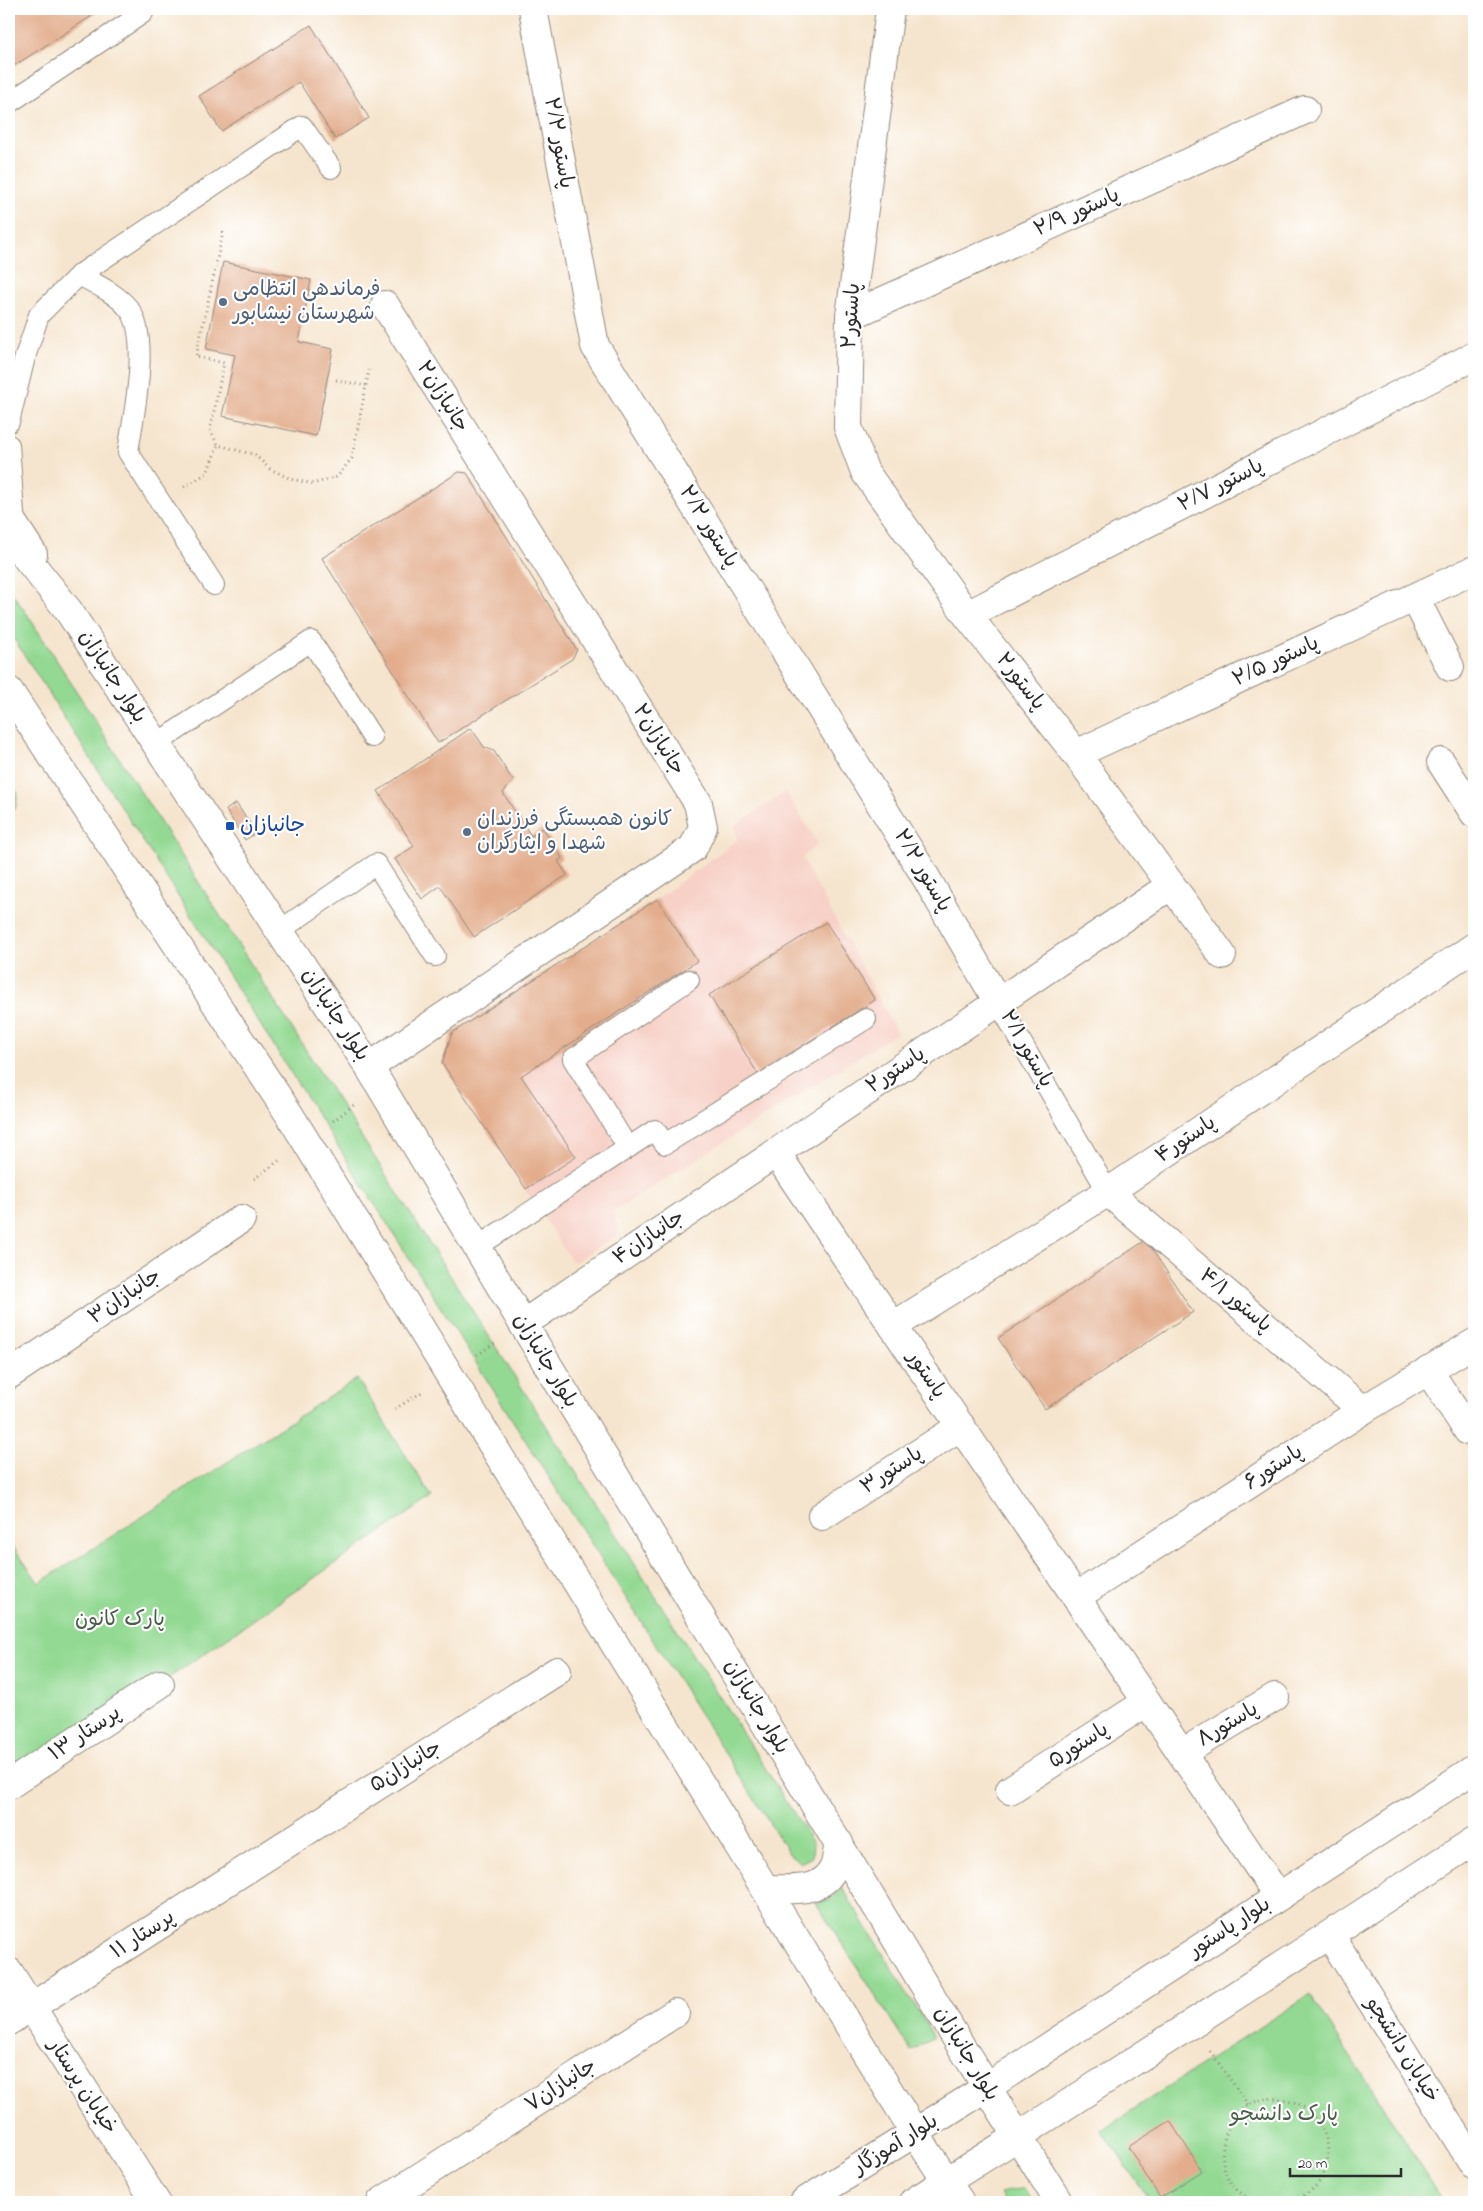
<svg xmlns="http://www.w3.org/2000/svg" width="1483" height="2211" viewBox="0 0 1483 2211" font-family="'Indie Flower','Playpen Sans Arabic',sans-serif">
<rect width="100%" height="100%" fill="#fff"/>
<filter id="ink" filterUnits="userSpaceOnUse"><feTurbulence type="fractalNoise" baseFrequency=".02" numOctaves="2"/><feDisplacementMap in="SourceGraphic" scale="10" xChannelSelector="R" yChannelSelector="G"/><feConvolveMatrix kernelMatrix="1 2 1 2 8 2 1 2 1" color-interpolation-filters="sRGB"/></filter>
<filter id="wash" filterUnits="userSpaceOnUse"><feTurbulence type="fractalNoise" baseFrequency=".0096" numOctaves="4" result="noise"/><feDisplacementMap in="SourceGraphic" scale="20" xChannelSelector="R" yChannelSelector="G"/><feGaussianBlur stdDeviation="1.12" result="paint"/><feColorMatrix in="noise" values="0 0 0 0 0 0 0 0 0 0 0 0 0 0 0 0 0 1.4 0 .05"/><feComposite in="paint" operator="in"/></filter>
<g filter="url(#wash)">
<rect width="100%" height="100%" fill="#f6e5ce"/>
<polygon fill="#f7d1c7" points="786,792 818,844 802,858 897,1033 613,1212 620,1233 573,1263 442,1063 452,1033 657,899 737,840 735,825"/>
<g fill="#93d993" stroke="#5f825f">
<polygon points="9,589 27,614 813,1843 812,1857 800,1863 788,1852 9,631"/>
<polygon points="9,780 18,794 15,809 9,803"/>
<polygon points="357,1379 432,1497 160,1684 9,1773 9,1541 39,1583"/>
<path d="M842,1887L934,2037L911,2051L816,1903C828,1901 836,1898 842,1887Z"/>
<polygon points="1310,1994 1444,2202 1150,2202 1102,2130"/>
<polygon points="1025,2188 1034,2202 1005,2202 1000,2193"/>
</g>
<g id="blocks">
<g fill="#e3ad8d">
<polygon points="9,9 92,9 95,14 9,69"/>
<polygon points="311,25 369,118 335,139 299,82 221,131 199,96"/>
<polygon points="223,262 311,280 299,342 333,349 316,436 222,416 235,355 206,349"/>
<polygon points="459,472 467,473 577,650 572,659 438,743 322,558"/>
<polygon points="471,728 484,747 494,751 513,781 503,793 531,836 543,828 562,858 558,861 567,875 474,937 440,886 422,899 395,859 414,846 378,791"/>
<polygon points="236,803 256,833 245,840 226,810"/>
<polygon points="657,899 697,961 521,1076 576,1157 526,1189 442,1063 452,1033"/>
<polygon points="826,922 875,1000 758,1074 709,995"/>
<polygon points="1146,1240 1193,1312 1045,1409 998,1338"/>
<polygon points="1170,2121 1202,2171 1160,2198 1128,2147"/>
</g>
</g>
</g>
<g filter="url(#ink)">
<use href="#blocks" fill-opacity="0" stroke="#90887c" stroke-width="1"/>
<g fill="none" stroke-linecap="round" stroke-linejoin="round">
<g stroke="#90887c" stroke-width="22">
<g id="service">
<polyline points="9,103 143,13 140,9"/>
<path d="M79,275C96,284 117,294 129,309C151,337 133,418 128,452L214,585"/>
<polyline points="9,422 25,357 39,315 79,275 302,126 331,168"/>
<polyline points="9,445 15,527"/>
<polyline points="156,744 311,641 372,737"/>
<polyline points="279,931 376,864 435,956"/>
<polyline points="998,1002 1108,1192"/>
<polyline points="628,1148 573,1059 689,980"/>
<polyline points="477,1247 655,1130 665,1144 866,1019"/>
</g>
</g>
<g stroke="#90887c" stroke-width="30">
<g id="minor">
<polyline points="533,9 595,346 921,869 998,1002"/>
<polyline points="890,9 850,316 848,427 865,472 967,615 1076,754 1222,955"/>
<polyline points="850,316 1305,110"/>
<polyline points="9,517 33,554"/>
<polyline points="1415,598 1450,667"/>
<polyline points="967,615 1474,356"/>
<polyline points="1076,754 1474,570"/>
<polyline points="1441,762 1474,813"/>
<polyline points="369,1067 693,848 703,827 698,803 385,305"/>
<polyline points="776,1153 1278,1896"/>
<polyline points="1108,1192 1363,1410"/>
<polyline points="523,1324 1170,886"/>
<polyline points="893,1326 1108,1192 1474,947"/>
<polyline points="1428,1370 1468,1431"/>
<polyline points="9,1375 241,1219"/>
<polyline points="822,1516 961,1426"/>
<polyline points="1076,1597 1363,1410 1474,1343"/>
<polyline points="1182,1753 1275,1697"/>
<polyline points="9,1785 160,1684"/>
<polyline points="1010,1790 1147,1702"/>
<polyline points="1330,1935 1474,2165"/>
<polyline points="9,2021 557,1671"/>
<polyline points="381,2202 675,2013"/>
</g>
</g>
<g stroke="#90887c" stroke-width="30">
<g id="tertiary">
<polyline points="9,1972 156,2202"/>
<polyline points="986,2088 1474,1769"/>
<polyline points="1017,2137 1474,1841"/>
</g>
</g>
<g stroke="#90887c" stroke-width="30">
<g id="secondary">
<polyline points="804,2202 986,2088"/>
<polyline points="913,2202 1017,2137"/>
</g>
</g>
<g stroke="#90887c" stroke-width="30">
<g id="primary">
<polyline points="9,536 68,610 369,1067 523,1324 961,2046 1059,2202"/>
<polyline points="9,691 291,1117 915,2133 960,2202"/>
<path d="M766,1889C790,1889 823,1894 834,1867C837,1860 837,1850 839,1843"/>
</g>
</g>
<g stroke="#90887c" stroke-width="3" stroke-dasharray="1 4" stroke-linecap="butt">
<polyline points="223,232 196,357 224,363 210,430 218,445 255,455 270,469 291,479 313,484 337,477 352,458 369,370"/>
<polyline points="336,380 366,386"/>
<polyline points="184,487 207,473 218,445"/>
<polyline points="333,1121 354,1105"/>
<polyline points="254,1179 280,1160"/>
<polyline points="477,1355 497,1342"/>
<polyline points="395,1409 422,1392"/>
<polyline points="1210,2051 1249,2106"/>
<path d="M1259,2202C1195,2184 1222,2084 1287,2100C1322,2108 1340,2152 1319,2182C1312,2192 1302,2197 1292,2202"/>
</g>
<use href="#service" stroke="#fff" stroke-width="20"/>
<use href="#minor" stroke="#fff" stroke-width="28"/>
<use href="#tertiary" stroke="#fff" stroke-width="28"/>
<use href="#secondary" stroke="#fff" stroke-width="28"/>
<use href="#primary" stroke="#fff" stroke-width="28"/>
</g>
</g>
<g fill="#5c6f8a" stroke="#fff" stroke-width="2">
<circle cx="223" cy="302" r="5"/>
<circle cx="467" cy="832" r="5"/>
</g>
<rect fill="#1a4fb4" stroke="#fff" stroke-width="2" x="225" y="821" width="10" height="10" rx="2.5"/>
<g text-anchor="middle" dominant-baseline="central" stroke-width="4.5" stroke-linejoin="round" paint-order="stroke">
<g font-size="21" fill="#2b2b2b" stroke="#fff">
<text transform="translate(558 143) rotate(80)">پاستور ۲/۲</text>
<text transform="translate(1077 213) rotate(-24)">پاستور ۲/۹</text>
<text transform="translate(852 316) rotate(-86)">پاستور۲</text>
<text transform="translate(442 397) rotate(58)">جانبازان۲</text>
<text transform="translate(1221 486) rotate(-27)">پاستور ۲/۷</text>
<text transform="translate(708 527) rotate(58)">پاستور ۲/۲</text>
<text transform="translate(1276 662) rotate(-25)">پاستور ۲/۵</text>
<text transform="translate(112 677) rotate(57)">بلوار جانبازان</text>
<text transform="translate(1020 682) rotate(52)">پاستور۲</text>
<text transform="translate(658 740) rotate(58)">جانبازان۲</text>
<text transform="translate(922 871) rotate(59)">پاستور ۲/۲</text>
<text transform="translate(335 1015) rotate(57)">بلوار جانبازان</text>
<text transform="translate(1026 1049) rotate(60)">پاستور ۲/۱</text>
<text transform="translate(896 1071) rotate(-34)">پاستور۲</text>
<text transform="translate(1186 1140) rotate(-34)">پاستور۴</text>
<text transform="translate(649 1238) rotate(-34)">جانبازان۴</text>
<text transform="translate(125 1297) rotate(-34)">جانبازان۳</text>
<text transform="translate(1235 1301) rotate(40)">پاستور ۴/۱</text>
<text transform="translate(545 1361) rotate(59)">بلوار جانبازان</text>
<text transform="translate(926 1375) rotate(56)">پاستور</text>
<text transform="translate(1274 1468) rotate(-33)">پاستور۶</text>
<text transform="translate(892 1471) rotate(-33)">پاستور۳</text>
<text transform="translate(756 1707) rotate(59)">بلوار جانبازان</text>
<text transform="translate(1228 1725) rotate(-31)">پاستور۸</text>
<text transform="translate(85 1734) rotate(-34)">پرستار ۱۳</text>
<text transform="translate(1079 1746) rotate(-33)">پاستور۵</text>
<text transform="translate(406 1767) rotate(-32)">جانبازان۵</text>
<text transform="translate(1230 1928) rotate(-33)">بلوار پاستور</text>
<text transform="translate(143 1935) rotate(-33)">پرستار ۱۱</text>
<text transform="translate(1402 2050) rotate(58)">خیابان دانشجو</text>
<text transform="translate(966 2054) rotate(59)">بلوار جانبازان</text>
<text transform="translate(561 2086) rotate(-33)">جانبازان۷</text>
<text transform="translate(82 2087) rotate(57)">خیابان پرستار</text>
<text transform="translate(896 2145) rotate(-32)">بلوار آموزگار</text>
</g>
<g font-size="21" fill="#4e5e75" stroke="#fff" text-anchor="start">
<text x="233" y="290">فرماندهی انتظامی<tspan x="233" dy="24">شهرستان نیشابور</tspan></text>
<text x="477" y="820">کانون همبستگی فرزندان<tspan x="477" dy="24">شهدا و ایثارگران</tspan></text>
</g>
<g font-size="21" fill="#164399" stroke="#fff" text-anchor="start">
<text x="240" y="826">جانبازان</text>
</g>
<g font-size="21" fill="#4a5f4a" stroke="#fff">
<text x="120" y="1620">پارک کانون</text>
<text x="1284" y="2115">پارک دانشجو</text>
</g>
</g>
<rect width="1483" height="2211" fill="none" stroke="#fff" stroke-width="30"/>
<path d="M1290 2168v8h111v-8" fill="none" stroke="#2b2b2b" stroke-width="2.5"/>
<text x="1298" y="2168" font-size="15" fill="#2b2b2b" stroke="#ffffff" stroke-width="4" paint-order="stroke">20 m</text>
</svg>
